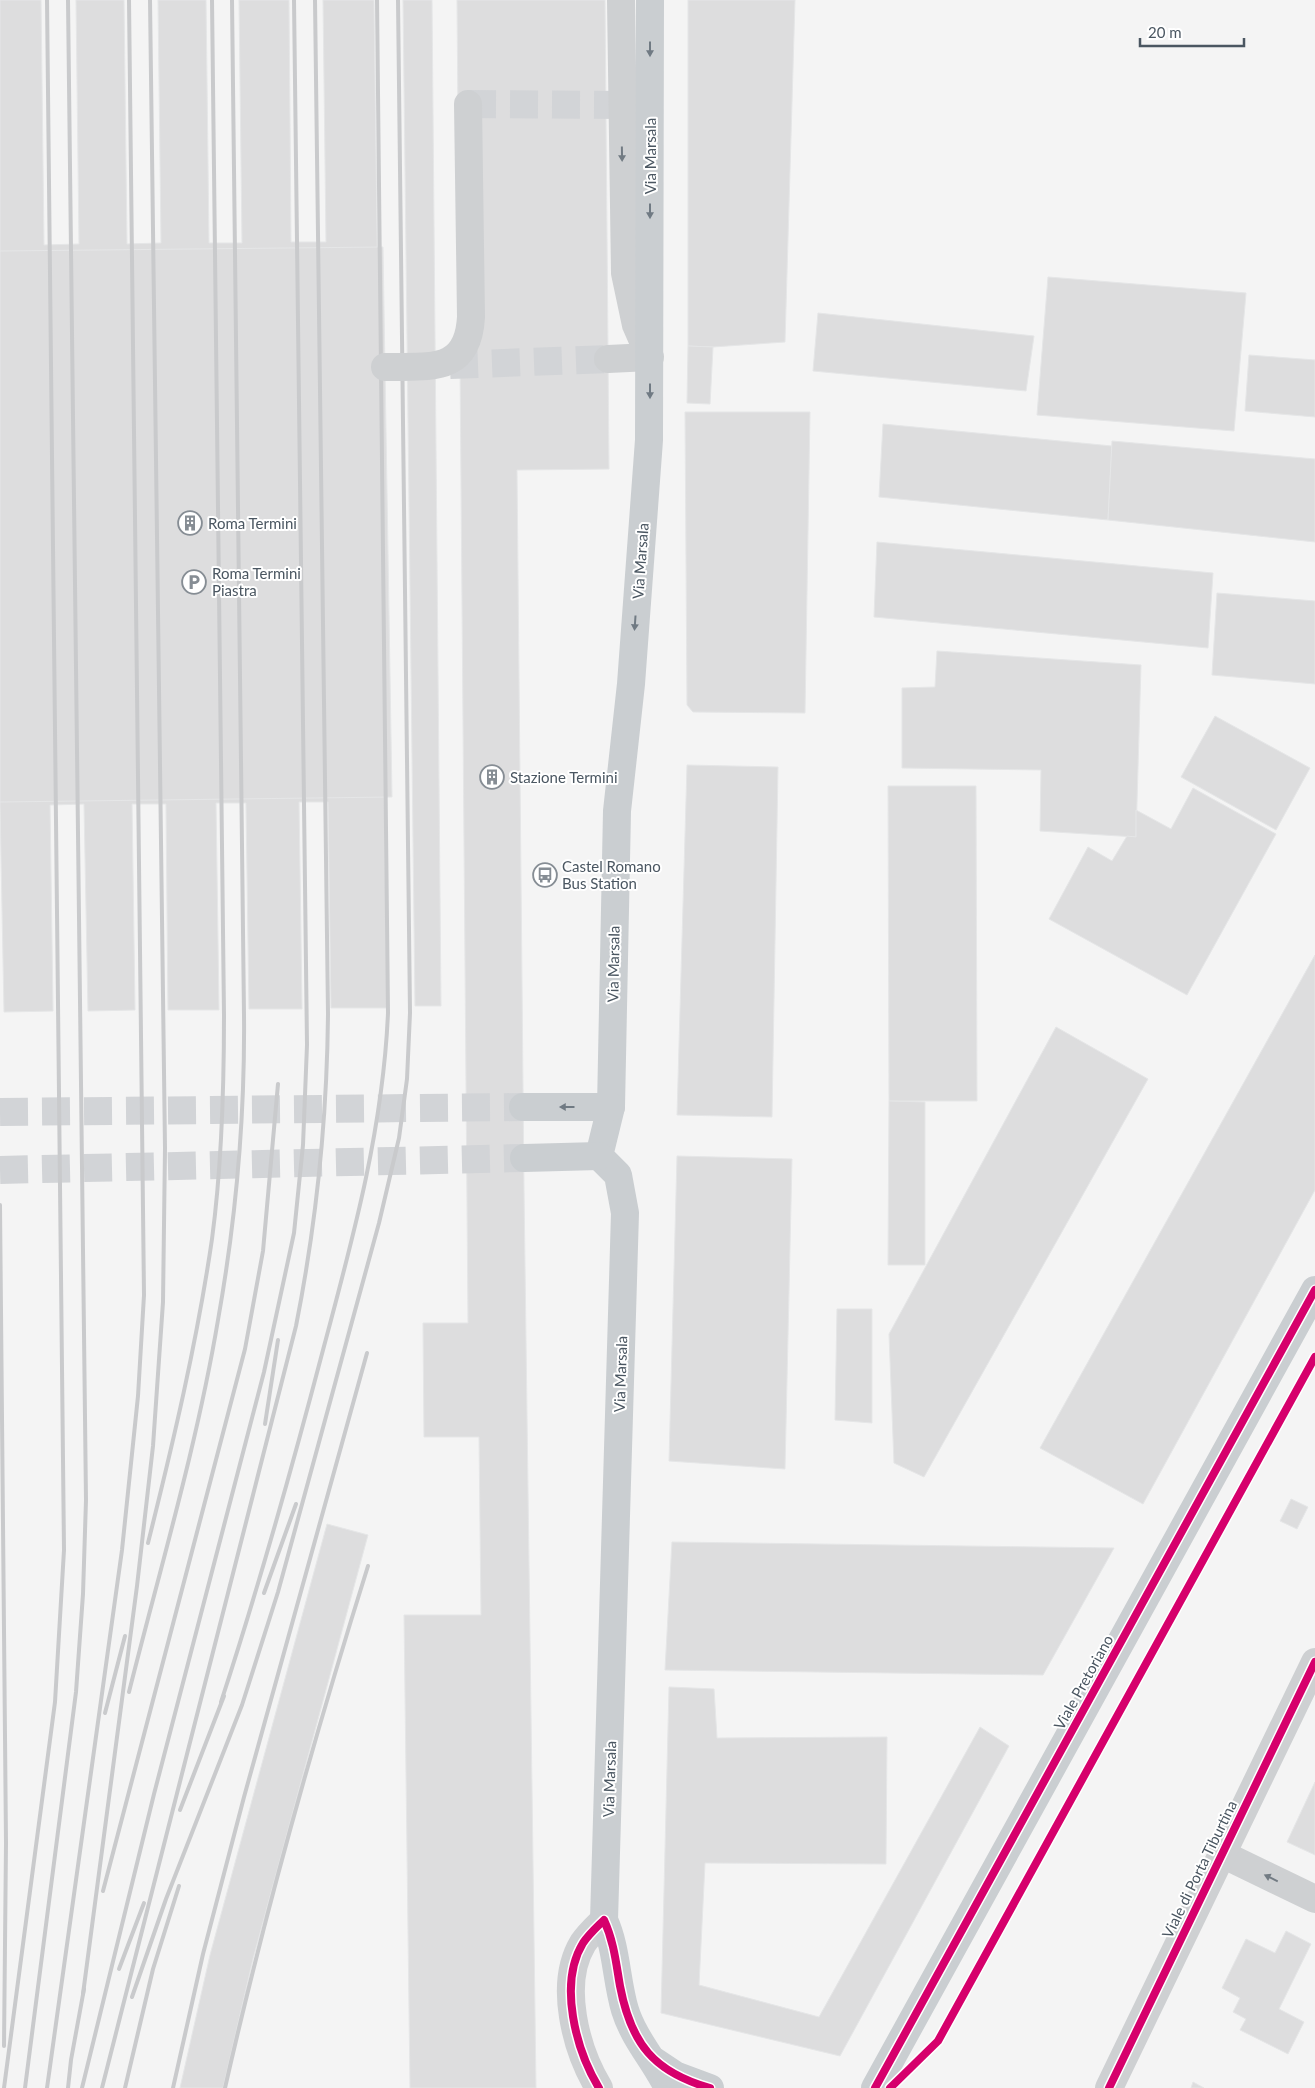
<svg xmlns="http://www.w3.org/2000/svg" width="1315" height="2088" viewBox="0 0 1315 2088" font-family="Lato,sans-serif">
<rect width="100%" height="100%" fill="#f4f4f4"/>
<g fill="#ddddde" stroke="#e5e6e7">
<polygon points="0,0 41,0 44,245 79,244 76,0 124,0 127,244 161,243 158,0 206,0 209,243 242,243 239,0 289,0 291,242 326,242 323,0 374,0 387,1008 331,1008 328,802 299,802 302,1009 249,1009 246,803 216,803 219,1010 168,1010 166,804 132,804 135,1010 88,1011 84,804 50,805 53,1011 4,1012 0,806"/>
<polygon points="403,0 432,0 441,1006 415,1006"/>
<polygon points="457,0 605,0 609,469 517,470 524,1189 536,2088 410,2088 404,1615 481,1615 479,1437 424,1437 423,1323 468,1323"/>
<polygon points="688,0 795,0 785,342 713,347 688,346"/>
<polygon points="383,247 392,797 0,802 0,251"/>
<polygon points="1048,277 1246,293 1234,431 1037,415"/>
<polygon points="818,313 1034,336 1026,391 813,371"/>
<polygon points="688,346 713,347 710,404 687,403"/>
<polygon points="1249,355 1315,360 1315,417 1245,411"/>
<polygon points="685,412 810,412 805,713 693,712 687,705"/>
<polygon points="883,424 1112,446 1108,520 879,497"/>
<polygon points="1112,441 1315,459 1315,542 1108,520"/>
<polygon points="877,542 1213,573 1208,648 874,617"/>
<polygon points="1217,593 1315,601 1315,684 1212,675"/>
<polygon points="937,651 1141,665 1136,837 1040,831 1041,770 902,768 902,688 935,687"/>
<polygon points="1215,716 1310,768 1276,830 1181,777"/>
<polygon points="687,765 778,767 772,1117 677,1115"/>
<polygon points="888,786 976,786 977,1101 889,1101"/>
<polygon points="1193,788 1276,834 1187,995 1049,919 1088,847 1112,861 1127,836 1136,837 1136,810 1171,829"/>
<polygon points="1315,955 1315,1190 1143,1504 1040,1448"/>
<polygon points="1056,1027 1148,1079 924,1477 894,1463 889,1334"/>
<polygon points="889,1101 925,1102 925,1265 888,1265"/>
<polygon points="677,1156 792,1159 785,1469 669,1461"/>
<polygon points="837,1309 872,1309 872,1423 835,1420"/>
<polygon points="1291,1499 1308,1507 1297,1529 1280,1521"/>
<polygon points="327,1524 368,1535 253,1959 223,2088 180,2088 210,1955"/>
<polygon points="672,1542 1114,1548 1043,1675 665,1670"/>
<polygon points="669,1687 714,1689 717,1738 887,1737 886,1864 705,1863 699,1985 819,2017 980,1727 1009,1746 840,2056 661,2013"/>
<polygon points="1315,1782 1315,1855 1287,1842"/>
<polygon points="1286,1931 1311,1944 1279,2009 1304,2022 1288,2054 1240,2030 1246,2019 1233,2012 1240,1998 1222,1988 1246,1939 1275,1953"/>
<polygon points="1193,2082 1204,2088 1191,2088"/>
</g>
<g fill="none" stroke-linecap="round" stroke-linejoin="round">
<g stroke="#d2d4d7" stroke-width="28" stroke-dasharray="28 14" stroke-linecap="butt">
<polyline points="468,104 621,105"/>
<polyline points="450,365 608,359"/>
</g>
<g stroke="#d2d4d7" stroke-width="28" stroke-dasharray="28 14" stroke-linecap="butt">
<polyline points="0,1112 523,1107"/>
<polyline points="0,1170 524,1158"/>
</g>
<g stroke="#ced0d2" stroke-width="28">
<polyline points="608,359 650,357 636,325 625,273 621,0"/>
<polyline points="1222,1854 1315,1899"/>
<path d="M599,2088C576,2050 558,1984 583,1943C589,1934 597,1927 604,1920"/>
<polyline points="1109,2088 1315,1662"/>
</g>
<g stroke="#caced1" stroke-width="28">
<path d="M650,0L649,440L631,684L617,811L611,1107L599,1156L618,1175L625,1213L604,1920C617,1949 616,1980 625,2010C634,2039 655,2061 668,2088"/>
<polyline points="523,1107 611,1107"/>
<polyline points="524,1158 599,1156"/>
<polyline points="654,2061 675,2075 710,2088"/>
<polyline points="875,2088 1315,1290"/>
</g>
<g stroke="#c9cacc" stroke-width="4">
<polyline points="0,1205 6,1843 4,2046"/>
<polyline points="265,1424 278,1340"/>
<path d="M148,1543C173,1443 197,1342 212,1239C222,1165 224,1090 224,1015L212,0"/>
<polyline points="264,1593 296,1504"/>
<path d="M129,1692C160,1569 197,1445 218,1320C236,1219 245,1117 244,1015L232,0"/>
<path d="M221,1702C259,1586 292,1468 323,1350C353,1238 383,1129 388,1013L377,0"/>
<polyline points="105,1713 125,1636"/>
<polyline points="180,1810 224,1696"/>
<polyline points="103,1891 245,1349 263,1251 278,1084"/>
<polyline points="119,1969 144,1903"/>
<polyline points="83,1994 137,1586 153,1446 163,1302 165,1148 150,0"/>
<polyline points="132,1997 166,1899 242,1705 278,1592 379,1223 399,1138 407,1079 410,1013 398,0"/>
<polyline points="4,2088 55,1702 64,1550 47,0"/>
<polyline points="25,2088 76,1692 83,1594 86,1500 68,0"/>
<polyline points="47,2088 122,1550 138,1396 144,1295 129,0"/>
<polyline points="68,2088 71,2060 84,1989"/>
<polyline points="82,2088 154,1794 264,1372 294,1233 303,1145 307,1045 294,0"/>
<path d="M102,2088L296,1326C317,1220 327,1122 328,1014L315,0"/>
<polyline points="125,2088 153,1969 179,1886"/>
<polyline points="173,2088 203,1954 244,1797 367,1353"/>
<path d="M225,2088C265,1912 314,1738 368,1566"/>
</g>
<path stroke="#ced0d2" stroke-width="28" d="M385,367C429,366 468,374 471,317L468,104"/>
<g stroke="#fff" stroke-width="11">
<g id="cycleway">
<path d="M599,2088C576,2050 558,1984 583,1943C589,1934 597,1927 604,1920C614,1942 616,1963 620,1986C631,2044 654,2072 710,2088"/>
<polyline points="875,2088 1315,1290"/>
<polyline points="890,2088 938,2041 1315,1357"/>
<polyline points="1109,2088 1315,1662"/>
</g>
</g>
<use href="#cycleway" stroke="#d6006c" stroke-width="8"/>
</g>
<defs><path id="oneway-solid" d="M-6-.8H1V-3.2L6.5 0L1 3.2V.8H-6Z" transform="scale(1.25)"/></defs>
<g fill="#707a83">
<use href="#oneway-solid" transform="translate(650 49) rotate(90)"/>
<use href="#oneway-solid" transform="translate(650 211) rotate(90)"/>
<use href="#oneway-solid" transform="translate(650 391) rotate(90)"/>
<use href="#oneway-solid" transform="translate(635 623) rotate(94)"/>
<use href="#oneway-solid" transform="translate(567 1107) rotate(-180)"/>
</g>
<g fill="#727b83">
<use href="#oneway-solid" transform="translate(622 154) rotate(89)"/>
<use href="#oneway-solid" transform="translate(1271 1878) rotate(-154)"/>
</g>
<defs>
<g id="building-ring" transform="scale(1.25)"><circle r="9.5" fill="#fff" stroke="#868d94" stroke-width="1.5"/><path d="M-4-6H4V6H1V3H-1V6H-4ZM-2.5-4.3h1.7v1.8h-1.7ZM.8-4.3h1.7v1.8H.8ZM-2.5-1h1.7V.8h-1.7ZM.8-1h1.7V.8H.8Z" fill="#868d94"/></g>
<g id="parking-ring" transform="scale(1.25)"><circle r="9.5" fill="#fff" stroke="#868d94" stroke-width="1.5"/><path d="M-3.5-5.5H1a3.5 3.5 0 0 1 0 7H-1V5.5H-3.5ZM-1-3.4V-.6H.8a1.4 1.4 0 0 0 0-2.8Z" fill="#868d94"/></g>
<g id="bus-ring" transform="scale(1.25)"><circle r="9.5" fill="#fff" stroke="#868d94" stroke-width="1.5"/><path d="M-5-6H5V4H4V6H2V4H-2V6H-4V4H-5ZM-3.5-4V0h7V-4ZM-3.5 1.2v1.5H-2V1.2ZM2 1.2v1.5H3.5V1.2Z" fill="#868d94"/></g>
</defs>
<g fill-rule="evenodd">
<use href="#building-ring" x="190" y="523"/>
<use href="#parking-ring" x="194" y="582"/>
<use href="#building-ring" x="492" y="777"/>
<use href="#bus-ring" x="545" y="875"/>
</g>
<g text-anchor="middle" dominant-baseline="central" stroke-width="4" stroke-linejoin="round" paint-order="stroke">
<g font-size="15" fill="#4a5661" stroke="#fff">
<text transform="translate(650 156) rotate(-90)">Via Marsala</text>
<text transform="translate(640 561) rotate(-86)">Via Marsala</text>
<text transform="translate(613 964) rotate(-89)">Via Marsala</text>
<text transform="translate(620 1374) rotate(-88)">Via Marsala</text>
<text transform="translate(1083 1682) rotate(-61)">Viale Pretoriano</text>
<text transform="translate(609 1779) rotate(-88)">Via Marsala</text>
<text transform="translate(1199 1869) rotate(-64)">Viale di Porta Tiburtina</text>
</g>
<g font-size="15" fill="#4a5661" stroke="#fff" text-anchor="start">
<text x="208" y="523">Roma Termini</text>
<text x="212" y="573">Roma Termini<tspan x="212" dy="17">Piastra</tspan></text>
<text x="510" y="777">Stazione Termini</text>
<text x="562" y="866">Castel Romano<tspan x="562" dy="17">Bus Station</tspan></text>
</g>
</g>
<path d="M1140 38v8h104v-8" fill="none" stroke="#4a5661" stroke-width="2.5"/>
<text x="1148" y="38" font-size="15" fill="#4a5661" stroke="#ffffff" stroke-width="4" paint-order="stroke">20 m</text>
</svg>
